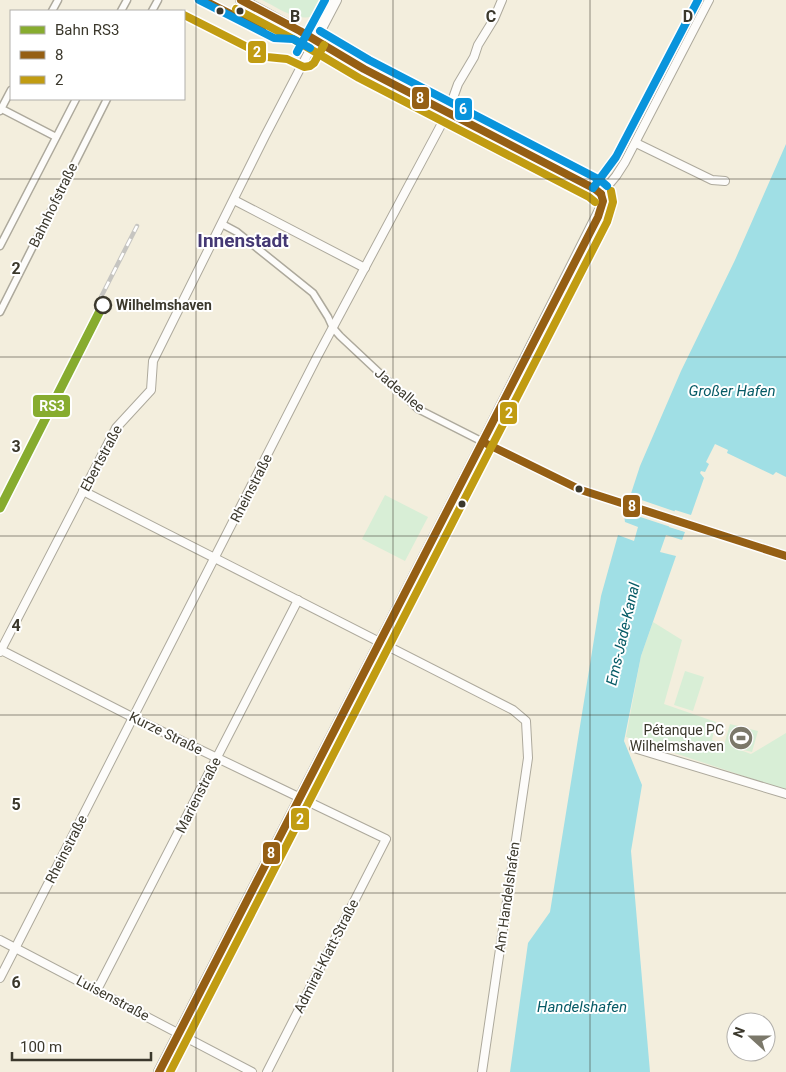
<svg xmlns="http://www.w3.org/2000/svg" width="786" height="1072" viewBox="0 0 786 1072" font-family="Roboto,sans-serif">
<rect width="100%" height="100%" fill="#f3eedd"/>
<g fill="#d8eed6">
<path d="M262,0H324C323,3 321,8 319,11C305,28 277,7 262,0Z"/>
<polygon points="385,495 428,517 405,561 362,539"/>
<polygon points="653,622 682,640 664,704 716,722 712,740 724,745 730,724 758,731 752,752 735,748 751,754 786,733 786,790 626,737 641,656"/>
<polygon points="685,671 704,677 693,711 674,705"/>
</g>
<polygon fill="#a0dfe5" points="786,144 786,477 776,472 773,475 727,453 728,450 715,444 706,462 709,464 705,472 701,471 700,473 704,478 691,515 675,510 669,527 685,532 682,540 666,535 660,552 676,556 641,656 624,741 642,785 631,851 650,1072 510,1072 528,943 550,912 601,596 618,535 634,541 638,527 625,522 624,515 640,466 681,371 735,260"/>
<polygon fill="#f3eedd" points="627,495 691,517 677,513 672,526 686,530 686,532 622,511"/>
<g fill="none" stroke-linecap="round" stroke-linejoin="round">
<g stroke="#ada99c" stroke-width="9">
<g id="pedestrian">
<polyline points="52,11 58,0"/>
<polyline points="121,11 127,0"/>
<polyline points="152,11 158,0"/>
<polyline points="0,108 56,137"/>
<polyline points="0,111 11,90"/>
<polyline points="222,224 237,232 313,293 328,317 333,328 340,336 418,409 483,442"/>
<polyline points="0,246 76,99"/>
<polyline points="0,312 107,99"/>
</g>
</g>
<g stroke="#ada99c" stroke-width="10">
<g id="minor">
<polyline points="636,143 712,180 725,181"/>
<polyline points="601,194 616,176 625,162 709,0"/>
<polyline points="234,200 365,268"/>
<polyline points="483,442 581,490 786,556"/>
<polyline points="83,491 513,710 526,721 528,758 482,1072"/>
<polyline points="1,650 134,718 386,839 267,1072"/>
<polyline points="0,652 116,428 151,390 153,361 265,136 315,40"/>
<polyline points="634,748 786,794"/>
<polyline points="0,940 252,1072"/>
<polyline points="0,978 317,357 448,112 458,84 474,57 478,45 494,19 502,0"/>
<polyline points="97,990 298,600"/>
</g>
</g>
<g stroke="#ada99c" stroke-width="12">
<g id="tertiary">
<path d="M241,0C290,25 336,54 385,80"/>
<polyline points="315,40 336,0"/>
<path d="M159,1072L483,442L601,208C603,199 602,195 595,189L448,112"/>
</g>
</g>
<use href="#pedestrian" stroke="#fdfcfa" stroke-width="6"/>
<use href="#minor" stroke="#fdfcfa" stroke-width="8"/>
<use href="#tertiary" stroke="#fdfcfa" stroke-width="10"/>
<g stroke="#c6c5c1" stroke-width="4.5">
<polyline id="rail" points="98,303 137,226"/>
</g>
<use href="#rail" stroke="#fff" stroke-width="2.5" stroke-dasharray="8" stroke-linecap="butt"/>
<g stroke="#fff" stroke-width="11">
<g id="bus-1">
<polyline points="203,0 262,30"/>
<polyline points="241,0 300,31 364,69 595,189 601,194"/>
<polyline points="483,442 581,490 786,556"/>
<polyline points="159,1072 598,217 603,201 601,194"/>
</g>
</g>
<g stroke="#fff" stroke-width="11">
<g id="bus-2">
<polyline points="236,9 295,40 359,78 589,197 595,202"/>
<polyline points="184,15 267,57 287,59 304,67 310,66 314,63 324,45"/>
<polyline points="170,1072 607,222 613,202 611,191"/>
</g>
</g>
<g stroke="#fff" stroke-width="11">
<g id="bus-3">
<polyline points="199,0 274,38 293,39 310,48"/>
<polyline points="320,31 369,60 600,180 607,186"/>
<polyline points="297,52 325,0"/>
<polyline points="593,188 616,157 698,0"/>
</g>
</g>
<use href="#bus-1" stroke="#955f14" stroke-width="8"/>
<use href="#bus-2" stroke="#c19c12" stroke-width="8"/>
<use href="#bus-3" stroke="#0994dc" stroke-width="8"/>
<g stroke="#fff" stroke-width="12">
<polyline id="rail-1" points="0,508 103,305"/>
</g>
<use href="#rail-1" stroke="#87ac2f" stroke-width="9"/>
</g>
<path fill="none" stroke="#3b382c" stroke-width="1" stroke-opacity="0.55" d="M196,0V1072M393,0V1072M590,0V1072M0,179H786M0,357H786M0,536H786M0,715H786M0,893H786"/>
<defs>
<g id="stadium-disc" transform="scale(1.25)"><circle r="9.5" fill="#7b786a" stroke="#fff"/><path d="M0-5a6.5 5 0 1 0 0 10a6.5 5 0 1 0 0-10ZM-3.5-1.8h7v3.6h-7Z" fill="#fff"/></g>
</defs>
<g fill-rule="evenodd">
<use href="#stadium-disc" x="741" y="738"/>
</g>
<g fill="#3b382c" stroke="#fff" stroke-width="2">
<circle cx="220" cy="11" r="4.5"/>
<circle cx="240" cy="11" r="4.5"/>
<circle cx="579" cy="489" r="4.5"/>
<circle cx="462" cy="504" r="4.5"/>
</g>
<circle fill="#fff" stroke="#3b382c" stroke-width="2.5" cx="103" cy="305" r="8"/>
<g text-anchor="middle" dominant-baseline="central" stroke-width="4" stroke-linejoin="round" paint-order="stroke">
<g font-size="14" fill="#3b382c" stroke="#fff">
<text transform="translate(53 205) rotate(-64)">Bahnhofstraße</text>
<text transform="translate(400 390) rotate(40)">Jadeallee</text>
<text transform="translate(101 458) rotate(-62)">Ebertstraße</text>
<text transform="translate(251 488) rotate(-63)">Rheinstraße</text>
<text transform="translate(166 733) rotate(26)">Kurze Straße</text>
<text transform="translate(198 795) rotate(-63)">Marienstraße</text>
<text transform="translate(66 849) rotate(-63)">Rheinstraße</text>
<text transform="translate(507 897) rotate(-82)">Am Handelshafen</text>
<text transform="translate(326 956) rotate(-63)">Admiral-Klatt-Straße</text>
<text transform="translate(113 998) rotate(28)">Luisenstraße</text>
</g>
<g font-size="14" font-weight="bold" fill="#3b382c" stroke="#fff" text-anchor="start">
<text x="116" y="305">Wilhelmshaven</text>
</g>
<g font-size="14" fill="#3b382c" stroke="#fff" text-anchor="end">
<text x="724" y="730">Pétanque PC<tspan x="724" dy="16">Wilhelmshaven</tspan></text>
</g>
<g font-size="15" font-style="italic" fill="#065b66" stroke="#fff">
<text x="732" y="391">Großer Hafen</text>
<text transform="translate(623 634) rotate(-77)">Ems-Jade-Kanal</text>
<text x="582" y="1007">Handelshafen</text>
</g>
<g font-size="19" font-weight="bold" fill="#443874" stroke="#fff">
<text x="243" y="240">Innenstadt</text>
</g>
</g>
<g font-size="16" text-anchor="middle" font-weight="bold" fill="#3b382c" stroke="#fff" stroke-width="4" stroke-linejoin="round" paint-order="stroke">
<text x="295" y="22">B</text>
<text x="491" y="22">C</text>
<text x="688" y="22">D</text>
<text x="16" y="274">2</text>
<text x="16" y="452">3</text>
<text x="16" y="631">4</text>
<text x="16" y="810">5</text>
<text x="16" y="988">6</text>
</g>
<g stroke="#fff" stroke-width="2">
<rect x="247" y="40" width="20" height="24" rx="5" fill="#c19c12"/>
<rect x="411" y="86" width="19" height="24" rx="5" fill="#955f14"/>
<rect x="454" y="97" width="19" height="24" rx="5" fill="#0994dc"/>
<rect x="32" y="394" width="39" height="24" rx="5" fill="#87ac2f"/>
<rect x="499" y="401" width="19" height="24" rx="5" fill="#c19c12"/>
<rect x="622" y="494" width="19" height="24" rx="5" fill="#955f14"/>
<rect x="290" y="807" width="20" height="24" rx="5" fill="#c19c12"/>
<rect x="262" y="841" width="19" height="24" rx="5" fill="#955f14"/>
</g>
<g font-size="14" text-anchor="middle" font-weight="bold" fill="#fff">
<text x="257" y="57">2</text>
<text x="420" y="103">8</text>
<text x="463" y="114">6</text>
<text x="52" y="411">RS3</text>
<text x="509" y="418">2</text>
<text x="632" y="511">8</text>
<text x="300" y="824">2</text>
<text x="271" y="858">8</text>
</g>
<rect x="10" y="10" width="175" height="90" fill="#ffffff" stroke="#b1afab"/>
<rect x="20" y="26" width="25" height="8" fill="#87ac2f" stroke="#b1afab"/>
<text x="55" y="35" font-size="15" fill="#3b382c">Bahn RS3</text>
<rect x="20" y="51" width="25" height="8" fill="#955f14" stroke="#b1afab"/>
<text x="55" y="60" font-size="15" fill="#3b382c">8</text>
<rect x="20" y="76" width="25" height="8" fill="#c19c12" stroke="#b1afab"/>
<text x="55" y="85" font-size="15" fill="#3b382c">2</text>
<g transform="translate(751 1037) rotate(291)"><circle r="24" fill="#ffffff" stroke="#b1afab"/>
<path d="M0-4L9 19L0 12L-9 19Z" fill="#7b786a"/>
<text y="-8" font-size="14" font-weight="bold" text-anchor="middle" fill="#3b382c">N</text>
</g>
<path d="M12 1052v8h139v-8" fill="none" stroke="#3b382c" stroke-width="2.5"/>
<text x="20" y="1052" font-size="15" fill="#3b382c" stroke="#ffffff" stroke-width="4" paint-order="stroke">100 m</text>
</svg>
